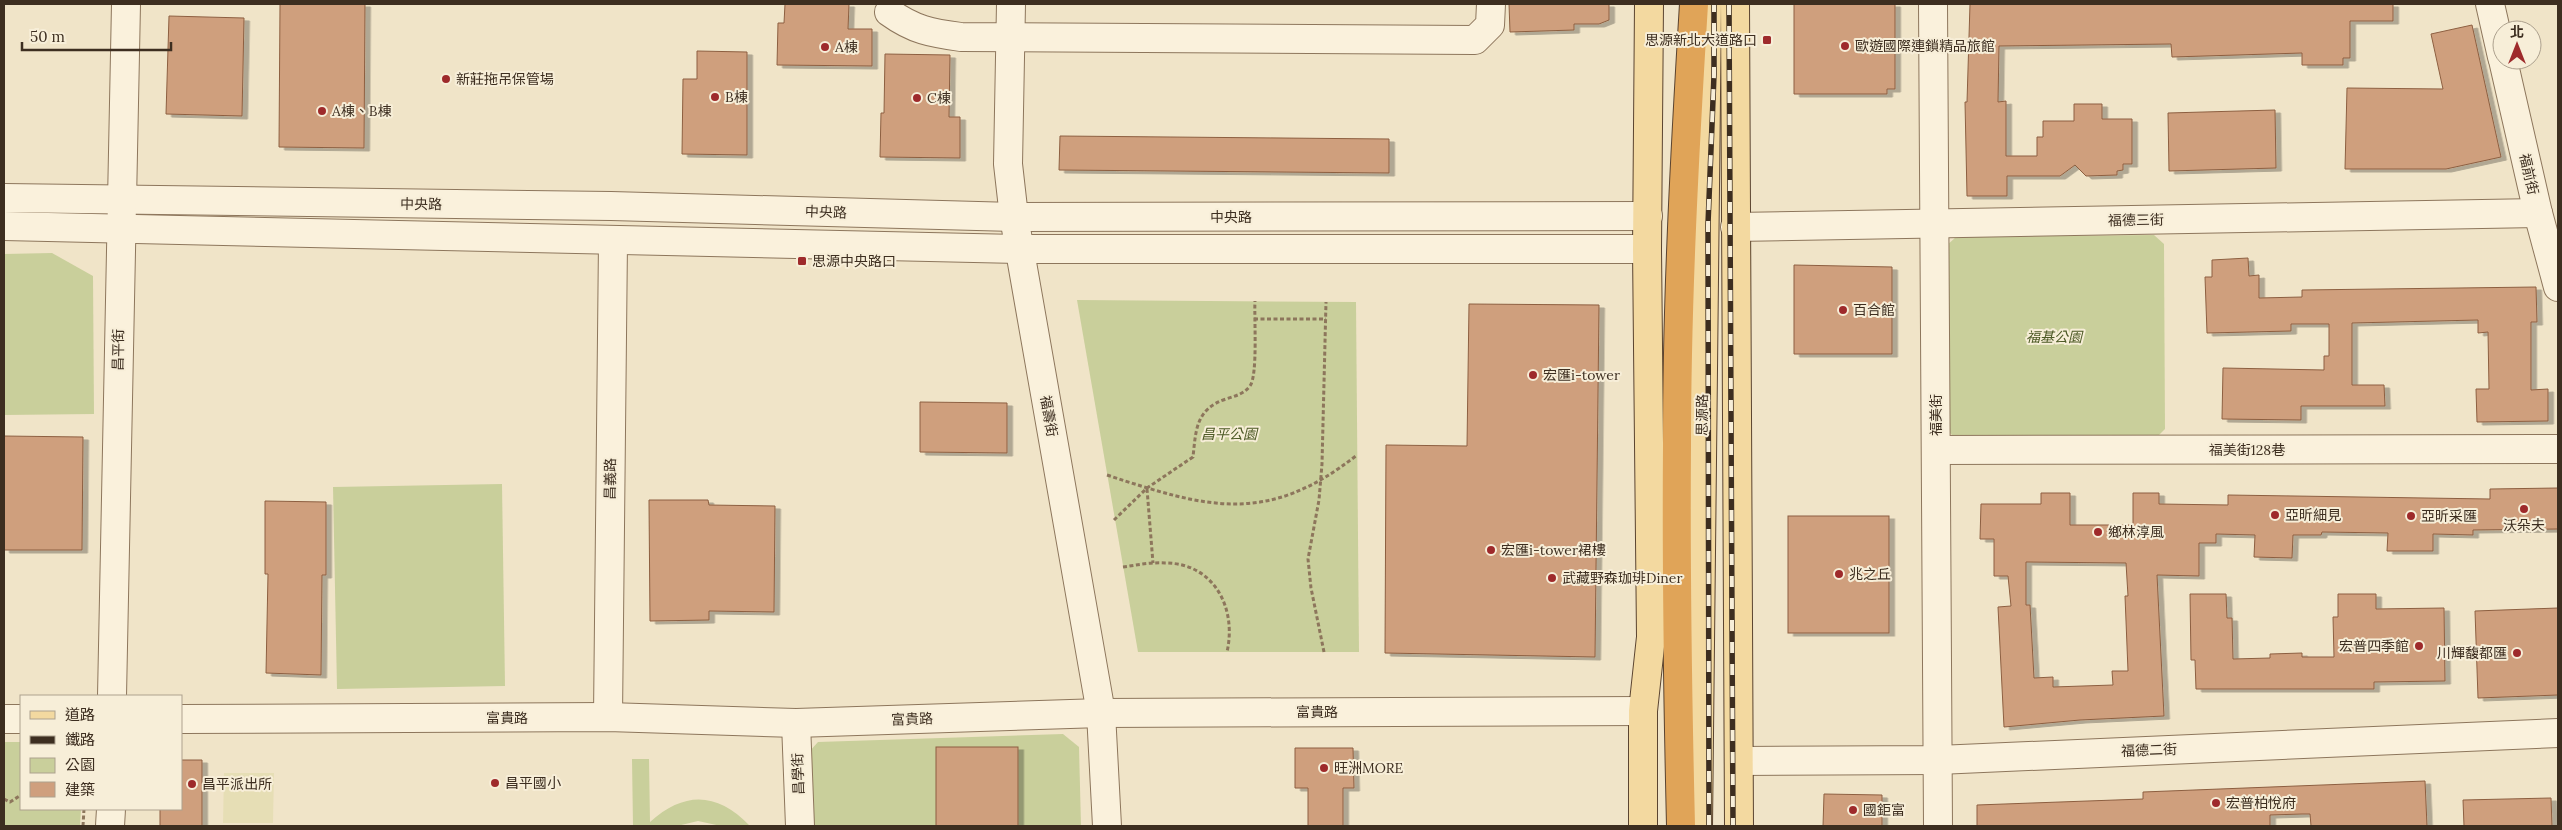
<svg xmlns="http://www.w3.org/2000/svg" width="2562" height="830" viewBox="0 0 2562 830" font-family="Lora,'Noto Sans TC',serif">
<defs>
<filter id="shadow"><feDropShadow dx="5.5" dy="3" stdDeviation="0" flood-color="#0004"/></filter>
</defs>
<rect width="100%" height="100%" fill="#f0e4c8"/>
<polygon fill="#e6deb5" points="224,773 274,773 273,823 223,823"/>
<g fill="#c9cf9b">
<polygon points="2154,235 2164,244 2165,429 2155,439 1954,437 1943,426 1945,247 1956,237"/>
<polygon points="52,253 93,276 94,414 4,415 4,254"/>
<polygon points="1077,300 1356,302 1359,652 1138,652"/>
<polygon points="502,484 505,686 337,689 333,487"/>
<polygon points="1063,734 1079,747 1081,826 813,826 809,752 818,742"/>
<polygon points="4,742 21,742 21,809 81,809 80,826 4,826"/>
<path d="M632,759H649L650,822C685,791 717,792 750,826H721L698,821L677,826H633Z"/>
</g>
<g fill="#cf9f7d" stroke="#8d5f41" fill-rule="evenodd" filter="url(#shadow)">
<polygon points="280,4 365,4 364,148 279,147"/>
<polygon points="785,4 849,4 848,29 872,29 872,66 777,65 778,23 784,23"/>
<polygon points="1509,4 1609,4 1609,20 1599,24 1574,24 1574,30 1510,32"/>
<polygon points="1794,4 1895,4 1895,89 1887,89 1887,94 1794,94"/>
<polygon points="1970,4 2393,4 2393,21 2350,21 2350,58 2343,58 2343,65 2302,65 2302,53 2172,57 2171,44 1999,46 1998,102 2006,101 2006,156 2037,156 2037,137 2043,137 2043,121 2074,121 2074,104 2102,104 2102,119 2132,119 2132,164 2123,164 2123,170 2117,171 2117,175 2086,176 2075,165 2060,176 2007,176 2007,196 1967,196 1965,102 1967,102"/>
<polygon points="169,16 244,18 242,116 166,114"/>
<polygon points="2472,25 2501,157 2446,169 2345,169 2347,88 2443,89 2431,34"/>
<polygon points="697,51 747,52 747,155 682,154 683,79 697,79"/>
<polygon points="885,54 950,55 949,117 960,117 960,158 880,157 881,113 884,113"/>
<polygon points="2275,110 2276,168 2169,171 2168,113"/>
<polygon points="1060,136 1389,139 1389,173 1059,170"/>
<polygon points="2248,258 2249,276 2259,275 2259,298 2302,297 2302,290 2536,287 2537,322 2531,322 2531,390 2548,389 2548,421 2477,422 2476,389 2489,389 2488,332 2478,333 2478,320 2352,323 2352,385 2384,385 2385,406 2301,406 2301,420 2222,419 2223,368 2324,370 2324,356 2329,356 2329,324 2291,324 2291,331 2207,333 2205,277 2212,277 2212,260"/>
<polygon points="1794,265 1892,267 1892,354 1794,354"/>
<polygon points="1469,304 1599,305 1595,657 1385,653 1386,445 1467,446"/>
<polygon points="920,402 1007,403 1007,453 920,452"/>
<polygon points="4,436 83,437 82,550 4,550"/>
<path d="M2558,488V529L2473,530V535L2433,534V551H2387L2388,533L2322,532L2321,535H2293L2292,558L2254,557L2255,535L2216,534V543H2199V576L2157,575L2164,716L2080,720L2004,727L1998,607L2011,606L2008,576H1994V539H1980L1981,504H2041V493H2070V525H2133V493H2159V504L2228,505V495L2490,499V489ZM2026,562L2126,563L2128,596H2125L2128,671H2112L2113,685L2053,687V677L2034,678L2030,605H2026Z"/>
<polygon points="649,500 708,500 709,505 775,506 774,612 709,611 709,620 650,621"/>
<polygon points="265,501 326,502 326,575 322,575 321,675 266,673 268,574 265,574"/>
<rect x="1788" y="516" width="101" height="117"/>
<polygon points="2190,594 2226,594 2227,618 2232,618 2233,659 2270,658 2270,654 2302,653 2302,657 2334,657 2333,617 2338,617 2338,594 2376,594 2376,609 2444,608 2445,681 2374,682 2374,689 2196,689 2195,660 2191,660"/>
<polygon points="2558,608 2558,695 2478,698 2475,611"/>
<rect x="936" y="747" width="82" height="79"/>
<polygon points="1295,748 1353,748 1354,788 1343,788 1343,826 1308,826 1308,788 1295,788"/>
<polygon points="181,760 202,760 202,826 160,826 160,809 181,809"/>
<polygon points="2425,781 2427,826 2311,826 2310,814 2302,814 2270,815 2270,826 1977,826 1977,805 2143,799 2143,792"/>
<polygon points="1824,794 1882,795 1882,826 1823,826"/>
<polygon points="2551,798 2552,826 2464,826 2463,800"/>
</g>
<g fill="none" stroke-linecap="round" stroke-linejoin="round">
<g stroke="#8d765c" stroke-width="30">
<g id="minor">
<polyline points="1011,4 1008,164 1014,217 1101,713 1107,826"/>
<polyline points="1933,4 1938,826"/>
<polyline points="2490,4 2502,57"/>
<path d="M889,12C914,30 931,33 961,37L1475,40L1490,25L1491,4"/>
<polyline points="2503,60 2538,213 2558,287"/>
<polyline points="4,198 611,206 1014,217 1648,216"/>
<polyline points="4,226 1020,249 1647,249"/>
<polyline points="1735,227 2538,213"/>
<polyline points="1936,450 2558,449"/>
<polyline points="112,696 126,4"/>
<polyline points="608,717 613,241"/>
<polyline points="4,719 21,719"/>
<polyline points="181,719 608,717 796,723 1101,713 1643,711"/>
<polyline points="796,723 800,826"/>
<polyline points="1739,761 1938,760 2558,733"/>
<polyline points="110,826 111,809"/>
</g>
</g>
<g stroke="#5b4430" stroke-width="30">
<g id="major">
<polyline points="1735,4 1739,826"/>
<polyline points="1643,826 1643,711 1651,637 1647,249 1649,4"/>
<polyline points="1698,826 1707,4"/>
</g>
</g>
<g stroke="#5b4430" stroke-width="30">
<path id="highway" d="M1681,826C1678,699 1676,573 1677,446C1677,299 1685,151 1694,4"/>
</g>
<g stroke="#8d765c" stroke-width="3" stroke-dasharray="4 2.5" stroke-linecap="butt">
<polyline points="1254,319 1326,319"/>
<path d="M1107,475C1207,508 1267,526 1357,455"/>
<polyline points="1147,489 1153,563"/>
<path d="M1114,520L1147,488L1193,457C1196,429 1196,409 1226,399C1235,396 1244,394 1250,386C1258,375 1254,317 1255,301"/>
<path d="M1123,567C1137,565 1151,562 1165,563C1214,563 1237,608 1227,652"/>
<polyline points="1324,652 1311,588 1308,559 1319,500 1322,464 1326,302"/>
<polyline points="4,799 10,802 21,795"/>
<polyline points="83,826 84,809"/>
</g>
<use href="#minor" stroke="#faf1dc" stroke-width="28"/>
<use href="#major" stroke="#f3d9a0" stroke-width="28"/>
<use href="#highway" stroke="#e0a458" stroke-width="28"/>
<g stroke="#3d2e20" stroke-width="5.5">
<g id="rail">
<polyline points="1729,4 1733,826"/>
<polyline points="1709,826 1708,224 1714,75 1714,4"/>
</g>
</g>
<use href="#rail" stroke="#f7eed8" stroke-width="4" stroke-dasharray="11" stroke-linecap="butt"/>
</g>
<g fill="#9e2a2b" stroke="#f7eed8" stroke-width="2">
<rect x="1762" y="35" width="10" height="10" rx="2.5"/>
<circle cx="1845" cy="46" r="5"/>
<circle cx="825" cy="47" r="5"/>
<circle cx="446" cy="79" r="5"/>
<circle cx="715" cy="97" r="5"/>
<circle cx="917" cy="98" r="5"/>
<circle cx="322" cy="111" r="5"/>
<rect x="797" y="256" width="10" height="10" rx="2.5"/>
<circle cx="1843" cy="310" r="5"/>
<circle cx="1533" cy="375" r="5"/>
<circle cx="2524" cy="509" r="5"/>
<circle cx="2275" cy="515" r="5"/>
<circle cx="2411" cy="516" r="5"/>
<circle cx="2098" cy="532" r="5"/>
<circle cx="1491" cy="550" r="5"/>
<circle cx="1839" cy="574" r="5"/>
<circle cx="1552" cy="578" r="5"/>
<circle cx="2419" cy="646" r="5"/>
<circle cx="2517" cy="653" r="5"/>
<circle cx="1324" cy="768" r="5"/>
<circle cx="495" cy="783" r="5"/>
<circle cx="192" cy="784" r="5"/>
<circle cx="2216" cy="803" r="5"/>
<circle cx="1853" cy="810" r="5"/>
</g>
<g text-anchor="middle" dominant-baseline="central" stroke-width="4" stroke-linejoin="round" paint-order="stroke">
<g font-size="14" fill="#3d2e20" stroke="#f7eed8" text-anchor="start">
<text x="1757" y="40" text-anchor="end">思源新北大道路口</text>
<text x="1855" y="46">歐遊國際連鎖精品旅館</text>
<text x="835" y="47">A棟</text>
<text x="456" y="79">新莊拖吊保管場</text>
<text x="725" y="97">B棟</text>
<text x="927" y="98">C棟</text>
<text x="332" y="111">A棟、B棟</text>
<text x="812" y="261">思源中央路口</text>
<text x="1853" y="310">百合館</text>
<text x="1543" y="375">宏匯i-tower</text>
<text x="2285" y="515">亞昕細見</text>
<text x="2421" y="516">亞昕采匯</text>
<text x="2524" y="525" text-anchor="middle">沃朵夫</text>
<text x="2108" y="532">鄉林淳風</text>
<text x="1501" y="550">宏匯i-tower裙樓</text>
<text x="1849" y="574">兆之丘</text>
<text x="1562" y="578">武藏野森珈琲Diner</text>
<text x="2409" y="646" text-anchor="end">宏普四季館</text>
<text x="2507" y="653" text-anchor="end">川輝馥都匯</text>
<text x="1334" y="768">旺洲MORE</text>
<text x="505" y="783">昌平國小</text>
<text x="202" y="784">昌平派出所</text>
<text x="2226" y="803">宏普柏悅府</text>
<text x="1863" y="810">國鉅富</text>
</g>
<g font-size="14" fill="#3d2e20" stroke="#f7eed8">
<text transform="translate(2529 174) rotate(77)">福前街</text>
<text transform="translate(421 204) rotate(1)">中央路</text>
<text transform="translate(826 212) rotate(2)">中央路</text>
<text x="1231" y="217">中央路</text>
<text transform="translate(2136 220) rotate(-1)">福德三街</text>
<text transform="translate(118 350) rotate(-89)">昌平街</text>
<text transform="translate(1702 415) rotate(-89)">思源路</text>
<text transform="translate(1936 415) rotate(-90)">福美街</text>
<text transform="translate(1049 416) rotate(80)">福壽街</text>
<text x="2247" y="450">福美街128巷</text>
<text transform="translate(610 479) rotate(-89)">昌義路</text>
<text x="1317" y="712">富貴路</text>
<text x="507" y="718">富貴路</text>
<text transform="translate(912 719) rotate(-2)">富貴路</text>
<text transform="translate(2149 750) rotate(-2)">福德二街</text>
<text transform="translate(798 774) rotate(-92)">昌學街</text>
</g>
<g font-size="14" font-style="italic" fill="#4d5a26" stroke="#f7eed8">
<text x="2054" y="337">福基公園</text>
<text x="1229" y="434">昌平公園</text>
</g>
</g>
<rect width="2562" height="830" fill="none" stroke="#3d2e20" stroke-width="10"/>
<rect x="20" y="695" width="162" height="115" fill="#f7eed8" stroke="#ada18e"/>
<rect x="30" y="711" width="25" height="8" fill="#f3d9a0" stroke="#ada18e"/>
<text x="65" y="720" font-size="15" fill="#3d2e20">道路</text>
<rect x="30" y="736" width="25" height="8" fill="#3d2e20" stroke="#ada18e"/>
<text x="65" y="745" font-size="15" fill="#3d2e20">鐵路</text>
<rect x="30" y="758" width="25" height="15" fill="#c9cf9b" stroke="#ada18e"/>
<text x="65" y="770" font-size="15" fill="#3d2e20">公園</text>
<rect x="30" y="782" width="25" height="15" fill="#cf9f7d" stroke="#ada18e"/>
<text x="65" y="795" font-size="15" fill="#3d2e20">建築</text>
<g transform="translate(2517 45)"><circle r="24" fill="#f7eed8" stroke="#ada18e"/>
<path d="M0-4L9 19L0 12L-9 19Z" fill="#9e2a2b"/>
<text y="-8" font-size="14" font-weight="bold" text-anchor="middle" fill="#3d2e20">北</text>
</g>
<path d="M22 42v8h149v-8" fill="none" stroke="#3d2e20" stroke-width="2.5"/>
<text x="30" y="42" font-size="15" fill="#3d2e20" stroke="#f7eed8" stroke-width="4" paint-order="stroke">50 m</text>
</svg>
